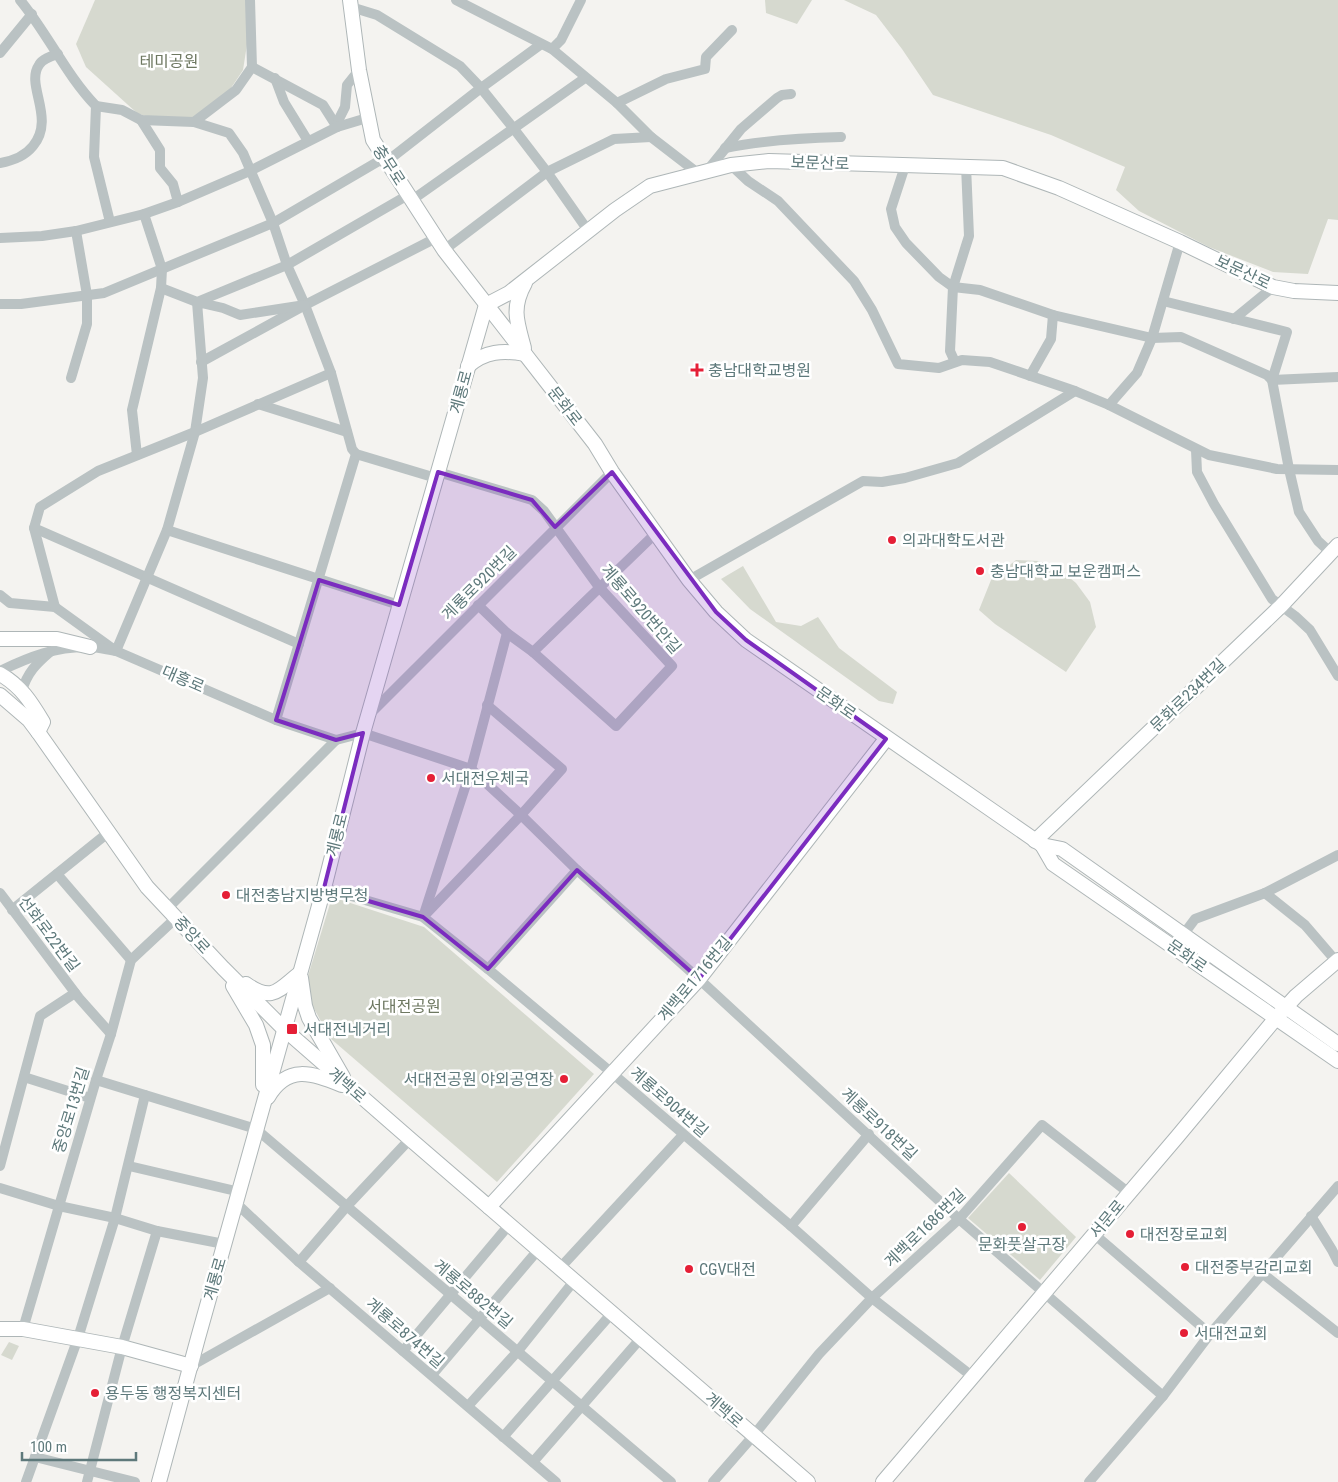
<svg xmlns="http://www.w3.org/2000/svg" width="1338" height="1482" viewBox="0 0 1338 1482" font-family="'Roboto Condensed','Noto Sans KR',sans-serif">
<rect width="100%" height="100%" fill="#f4f3f0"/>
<g fill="#d6d9cf">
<polygon points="95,0 248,0 249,32 243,70 229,91 195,117 164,123 137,113 86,67 76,44"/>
<polygon points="765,0 812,0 797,24 766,13"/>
<polygon points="844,0 1338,0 1338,220 1328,219 1308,274 1273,272 1209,247 1139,211 1116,190 1125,167 1051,135 933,95 902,49 876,15"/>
<polygon points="1016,560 1039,561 1058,568 1076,583 1090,602 1096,627 1066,672 995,624 979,610 991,580"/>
<polygon points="743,566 776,622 801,626 818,617 839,648 897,692 893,704 879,701 750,609 721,579"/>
<polygon points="332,897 424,927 594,1074 497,1182 330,1038 311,1003 308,976"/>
<polygon points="1009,1173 1076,1237 1040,1280 968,1218"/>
<polygon points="9,1342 19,1346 12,1360 1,1355"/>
</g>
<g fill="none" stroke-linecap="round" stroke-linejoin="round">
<g stroke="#aeb6b7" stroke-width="16">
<g id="major">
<polyline points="350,0 359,70 373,140 444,250 595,444 612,472 689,580 716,612 746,640 1042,845 1062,849 1338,1044"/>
<polyline points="486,305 509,293 615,210 650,186 731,165 769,161 1003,168 1059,188 1180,242 1273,287 1294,291 1338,293"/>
<path d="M524,348C517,322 511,308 525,283"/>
<path d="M468,366C485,351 503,350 525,354"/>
<polyline points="0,639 57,639 90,647"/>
<path d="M0,674C21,686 31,702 43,722L38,732"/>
<polyline points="0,695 29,720 38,732 147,887 223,968 284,1029 410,1139 808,1482"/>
<polyline points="1035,841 1281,606 1338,545"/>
<polyline points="1042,845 1053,864 1338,1061"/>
<polyline points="301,978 305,1006 309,1018 343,1077"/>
<path d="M246,984C273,1003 278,990 300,973"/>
<polyline points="233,986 256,1025 263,1045 263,1085"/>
<path d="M268,1097C288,1064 311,1073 342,1085"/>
<polyline points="489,1207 699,979 886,739"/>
<polyline points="0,1329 23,1329 122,1347 191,1366"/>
<polyline points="159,1482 198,1338 324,888 363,733 486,305"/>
<polyline points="883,1482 1177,1137 1276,1018 1296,996 1338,960"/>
</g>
</g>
<g stroke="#bac2c3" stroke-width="10">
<path d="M20,0C48,34 66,75 96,106L94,157L110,222"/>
<polyline points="456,0 552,49 617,103 651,137 699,174"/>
<polyline points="351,7 377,15 460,66 481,88 514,129 547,172 589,232"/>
<polyline points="552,49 561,40 581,0"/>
<polyline points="0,53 32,14"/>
<polyline points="252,67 323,105 337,127"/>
<polyline points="275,78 284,102 308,141"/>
<polyline points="617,103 666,79 705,69 706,57 732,30"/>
<polyline points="96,106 122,110 141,120 194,122 236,90 252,67 250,0"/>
<polyline points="141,120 160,150 160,168 173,184 178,202"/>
<polyline points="194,122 229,133 243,153 273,223 287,265 305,305 331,373 352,449 356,454 276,720"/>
<polyline points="337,127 338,121 345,107 347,85 359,70"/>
<path d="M725,148C764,140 802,138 841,137"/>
<polyline points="386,162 481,88 540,45"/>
<path d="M0,163C12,161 25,156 33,146C56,118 25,85 39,65C42,59 52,56 58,54"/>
<polyline points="731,165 748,181 778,201 854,281 872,310 898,364 939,368 962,360 990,362 1075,391 1109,405 1209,455 1277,469 1338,470"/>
<polyline points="905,166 891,209 895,227 906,243 939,277 953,287 980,290 1053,315 1152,338 1181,337 1267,375 1272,380 1338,377"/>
<polyline points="707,171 741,129 777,98 782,95 791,94"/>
<polyline points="412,200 585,78"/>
<polyline points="0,238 42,236 76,231 144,214 178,202 250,171 337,127 367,118"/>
<polyline points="444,250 547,172 614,139 651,137"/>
<polyline points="161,288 197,302 287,265 408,195"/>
<polyline points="1163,301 1287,332 1272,380 1289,469 1299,512 1318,541 1330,552"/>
<polyline points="0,304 21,304 104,293 273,223 384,158"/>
<polyline points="1234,319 1273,287"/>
<polyline points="201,362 305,305 436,238"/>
<polyline points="955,362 950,351 953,287 969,236 966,166"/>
<polyline points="1030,376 1051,339 1053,315"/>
<polyline points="71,378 87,324 87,295 76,231"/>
<polyline points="258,404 347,432"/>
<polyline points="1109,405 1137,373 1152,338 1180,242"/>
<polyline points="1196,450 1197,472 1214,504 1272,599 1295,616 1310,630 1338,676"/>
<polyline points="356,454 436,478"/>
<polyline points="137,455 132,410 161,288 162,269 144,214"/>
<polyline points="438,472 532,500 544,511 599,587 672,666 616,726 533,652 507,633 478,605"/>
<polyline points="34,528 299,644"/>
<polyline points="167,530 399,605"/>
<polyline points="689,580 863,481 882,482 905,478 958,463 1075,391"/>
<polyline points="0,595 10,603 55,607 116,651 167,530 195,432 203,378 197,302 223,308 240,315 305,305"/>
<polyline points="55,607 34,528 40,507 98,471 195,432 331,373"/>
<polyline points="533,652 655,534"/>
<path d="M0,671C29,657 57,646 89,647C98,647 108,650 116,651L276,720L336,740L363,733L471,769L521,815L577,870L699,979L959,1219L1163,1396"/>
<path d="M22,691C27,673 36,664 50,652"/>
<polyline points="369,715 612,472"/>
<polyline points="57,874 131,960"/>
<polyline points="324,888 423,917 488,969 612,1073 791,1226 872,1298 973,1377"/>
<polyline points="0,893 79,998 111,1034"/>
<polyline points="1265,893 1305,925 1336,961"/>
<polyline points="167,909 336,740"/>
<polyline points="12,910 109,832"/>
<polyline points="424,914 471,769 507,633"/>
<polyline points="423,917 521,815 562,769 487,705"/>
<polyline points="1183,935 1195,919 1265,893 1338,855"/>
<polyline points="488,969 577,870"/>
<polyline points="24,1077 90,1098"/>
<polyline points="96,1080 256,1129 671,1482"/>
<polyline points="0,1166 40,1016 75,993"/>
<polyline points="129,1166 240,1192"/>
<polyline points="0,1188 59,1206 115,1218 157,1231 224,1244"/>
<polyline points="236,1203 299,1262 556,1482"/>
<polyline points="1311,1216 1332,1250 1338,1262"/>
<polyline points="791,1226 869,1134"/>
<polyline points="1094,1234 1210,1334"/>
<polyline points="299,1262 347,1206 410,1139"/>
<polyline points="560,1268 683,1135"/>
<polyline points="1262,1273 1338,1333"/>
<polyline points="23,1329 96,1080 111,1034 131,960 176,918"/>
<polyline points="403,1351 509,1225"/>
<polyline points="191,1366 330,1288"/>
<polyline points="432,1375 538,1250"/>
<polyline points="468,1406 518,1351 574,1281"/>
<polyline points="503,1437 612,1313"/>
<polyline points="35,1457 135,1482"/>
<polyline points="533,1462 641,1338"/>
<polyline points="26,1482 78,1338 115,1218 145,1095"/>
<polyline points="87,1482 122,1347 157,1231"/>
<polyline points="713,1482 754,1435 819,1354 872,1298 959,1219 1042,1125 1129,1193"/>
<polyline points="1089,1482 1163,1396 1210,1334 1338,1186"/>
</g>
<use href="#major" stroke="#fff" stroke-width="14"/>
</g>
<path fill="#7b2cbf" fill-opacity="0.2" stroke="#7b2cbf" stroke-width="4" stroke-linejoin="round" d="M438,472L532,500L555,527L612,472L716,612L746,640L886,739L699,979L577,870L488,969L423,917L324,888L363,733L336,740L276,720L319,580L399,605Z"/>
<g fill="#e51f36" stroke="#fff" stroke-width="2">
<path d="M694.5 362.5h5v5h5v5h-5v5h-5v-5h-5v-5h5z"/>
<circle cx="892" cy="540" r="5"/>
<circle cx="980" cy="571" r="5"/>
<circle cx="431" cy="778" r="5"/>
<circle cx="226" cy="895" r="5"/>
<rect x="286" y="1023" width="12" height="12" rx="2.5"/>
<circle cx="564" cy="1079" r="5"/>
<circle cx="1022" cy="1227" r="5"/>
<circle cx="1130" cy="1234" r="5"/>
<circle cx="1185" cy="1267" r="5"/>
<circle cx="689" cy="1269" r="5"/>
<circle cx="1184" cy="1333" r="5"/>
<circle cx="95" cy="1393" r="5"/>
</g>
<g text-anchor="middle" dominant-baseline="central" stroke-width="5" stroke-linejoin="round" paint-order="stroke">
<g font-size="16" fill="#6e7861" stroke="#fff">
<text x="169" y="61">테미공원</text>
<text x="404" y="1006">서대전공원</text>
</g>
<g font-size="16" fill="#5e797b" stroke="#fff">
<text transform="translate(820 163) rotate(2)">보문산로</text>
<text transform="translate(389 165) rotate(57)">충무로</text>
<text transform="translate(1243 272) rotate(25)">보문산로</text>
<text transform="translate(461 392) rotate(-75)">계룡로</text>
<text transform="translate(565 406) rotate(52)">문화로</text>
<text transform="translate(479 583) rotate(-45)">계룡로920번길</text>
<text transform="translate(641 609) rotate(49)">계룡로920번안길</text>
<text transform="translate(183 679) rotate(23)">대흥로</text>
<text transform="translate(1188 695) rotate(-44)">문화로234번길</text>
<text transform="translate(836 703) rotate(35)">문화로</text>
<text transform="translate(337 835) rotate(-76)">계룡로</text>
<text transform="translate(49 934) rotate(53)">선화로22번길</text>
<text transform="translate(192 935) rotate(47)">중앙로</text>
<text transform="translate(1187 956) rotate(35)">문화로</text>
<text transform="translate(695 979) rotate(-50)">계백로1716번길</text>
<text transform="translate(347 1085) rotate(41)">계백로</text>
<text transform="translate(669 1102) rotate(41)">계룡로904번길</text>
<text transform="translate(71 1110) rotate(-73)">중앙로13번길</text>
<text transform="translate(879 1124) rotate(43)">계룡로918번길</text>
<text transform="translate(1107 1219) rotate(-50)">서문로</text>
<text transform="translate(925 1228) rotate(-44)">계백로1686번길</text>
<text transform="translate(215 1279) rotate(-74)">계룡로</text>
<text transform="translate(473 1294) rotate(40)">계룡로882번길</text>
<text transform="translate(405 1333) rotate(41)">계룡로874번길</text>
<text transform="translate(724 1410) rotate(41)">계백로</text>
</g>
<g font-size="16" fill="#5e797b" stroke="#fff" text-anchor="start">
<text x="708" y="370">충남대학교병원</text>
<text x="902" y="540">의과대학도서관</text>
<text x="990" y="571">충남대학교 보운캠퍼스</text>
<text x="441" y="778">서대전우체국</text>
<text x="236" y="895">대전충남지방병무청</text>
<text x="303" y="1029">서대전네거리</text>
<text x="554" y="1079" text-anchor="end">서대전공원 야외공연장</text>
<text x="1140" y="1234">대전장로교회</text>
<text x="1022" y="1244" text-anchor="middle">문화풋살구장</text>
<text x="1195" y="1267">대전중부감리교회</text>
<text x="699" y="1269">CGV대전</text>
<text x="1194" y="1333">서대전교회</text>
<text x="105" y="1393">용두동 행정복지센터</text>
</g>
</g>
<path d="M22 1452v8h114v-8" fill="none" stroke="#5e797b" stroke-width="2.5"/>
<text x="30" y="1452" font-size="15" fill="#5e797b" stroke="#ffffff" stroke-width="4" paint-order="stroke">100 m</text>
</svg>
